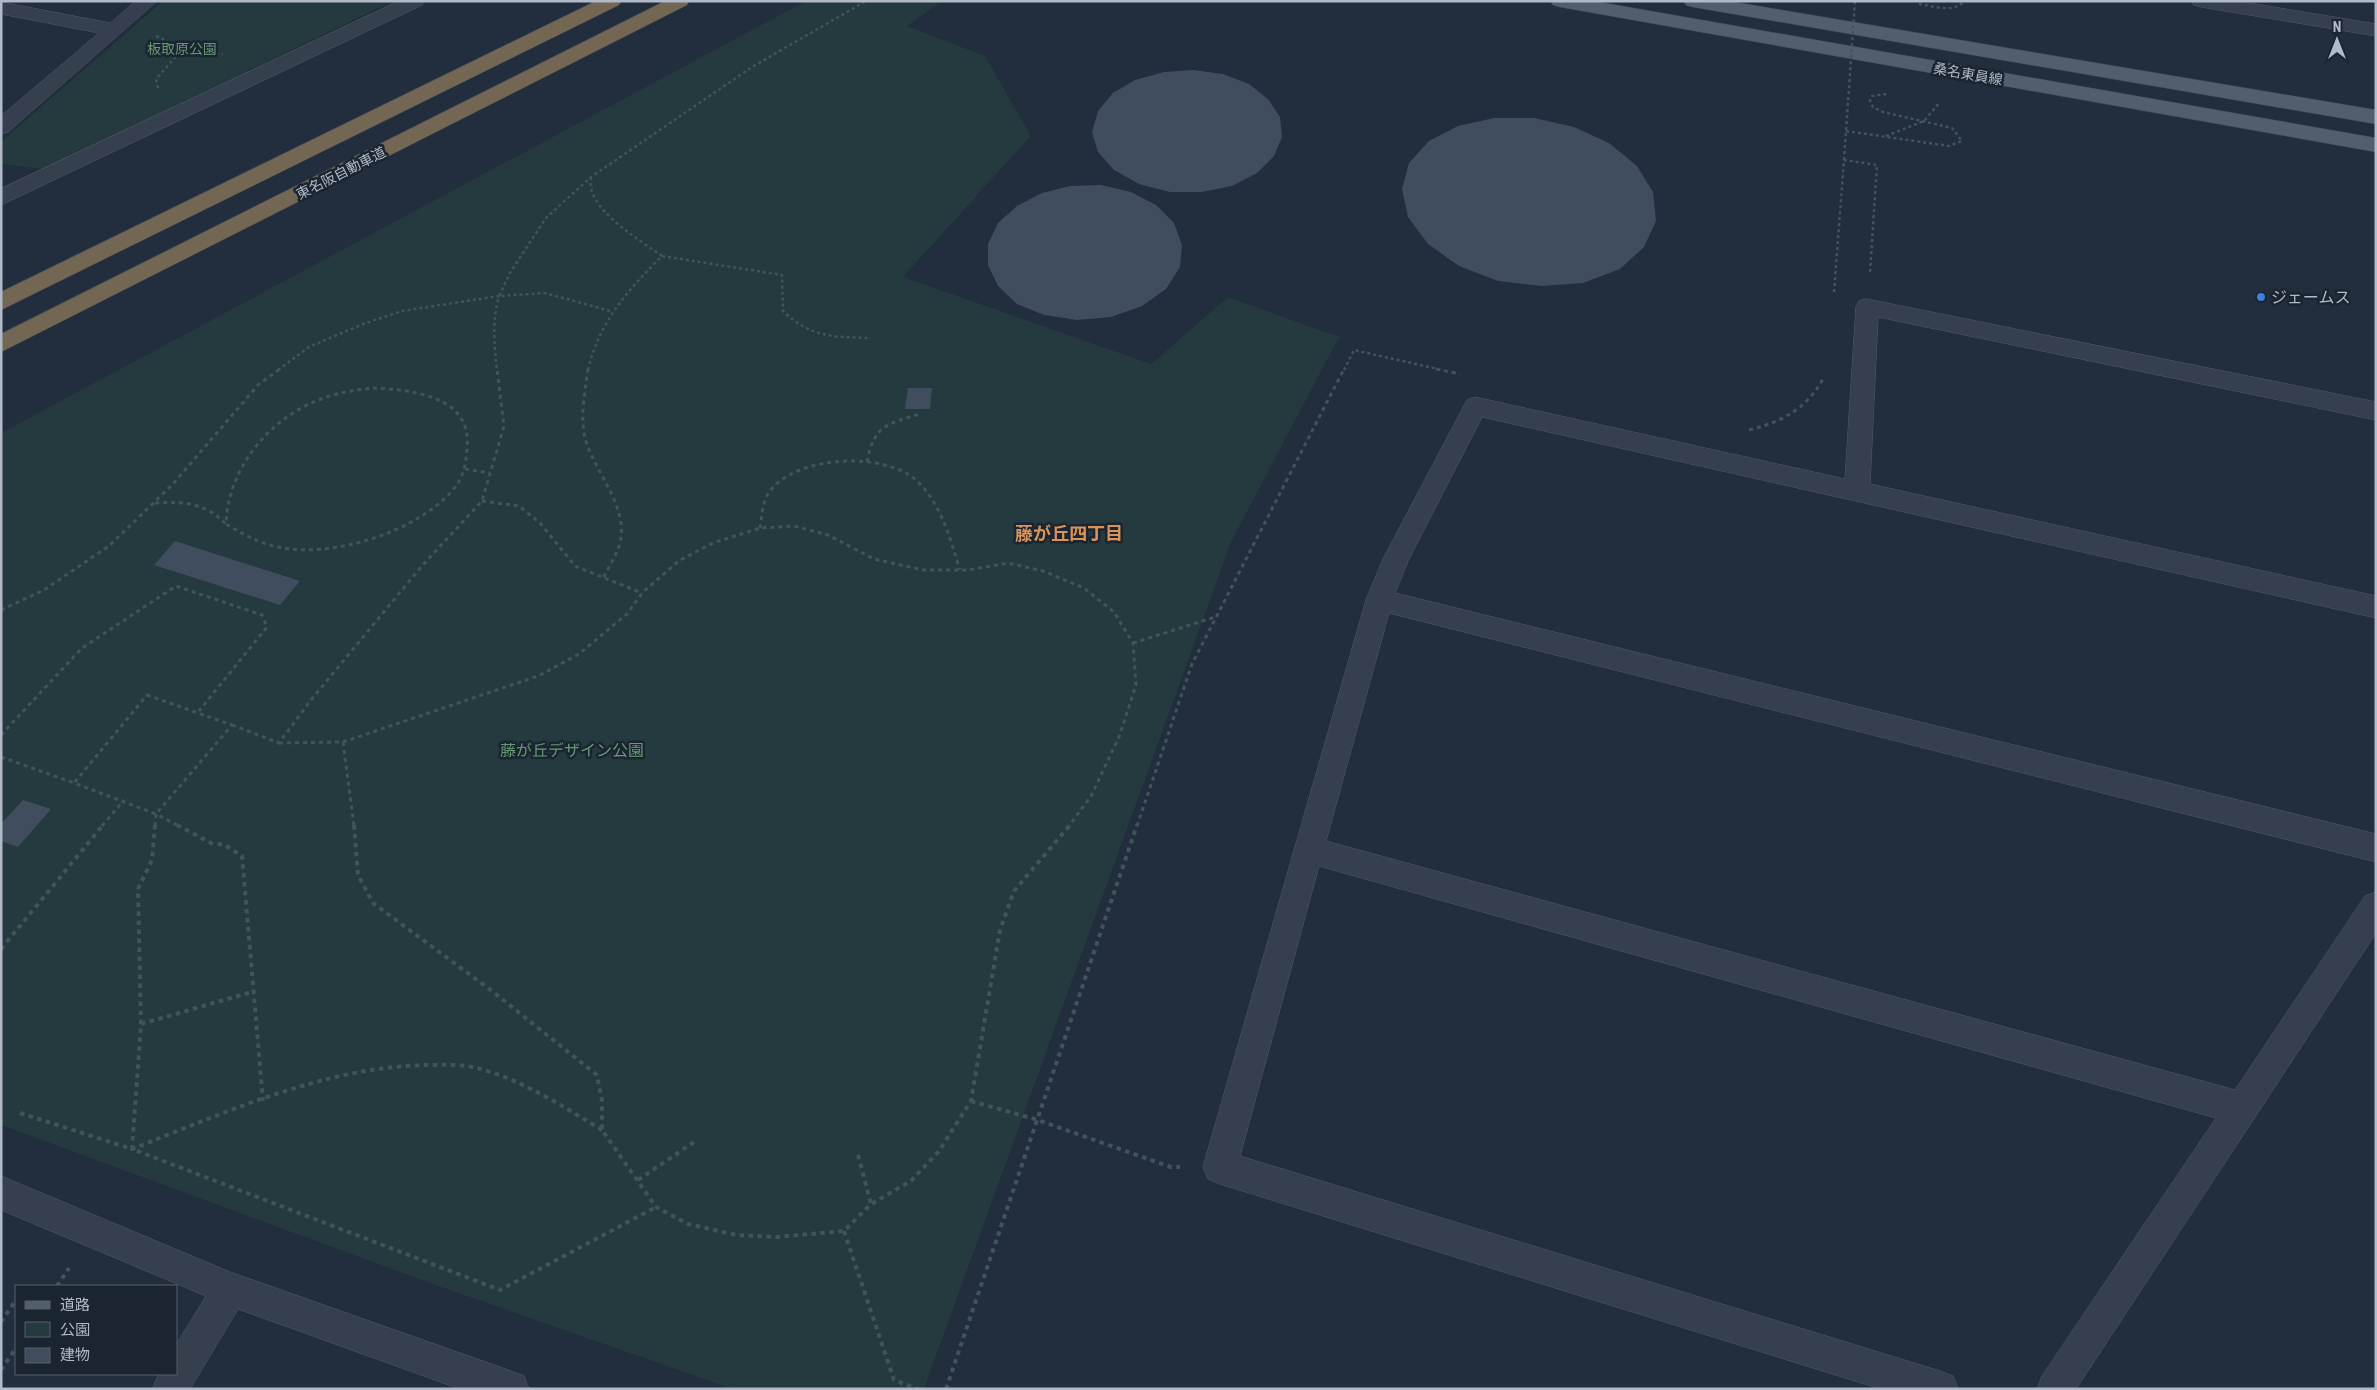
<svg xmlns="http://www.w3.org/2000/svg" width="2377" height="1390" viewBox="0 0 2377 1390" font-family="'Roboto Condensed','Noto Sans JP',sans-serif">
<rect width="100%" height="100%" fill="#222d3d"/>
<g fill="#243a3e">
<polygon points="163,1 393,1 44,169 1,164 1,142"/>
<polygon points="806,1 942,1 907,26 985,56 1031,136 903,277 1151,364 1228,297 1339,337 1231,542 924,1389 733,1389 441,1287 1,1125 1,433"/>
</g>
<g fill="#404d5f">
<polygon points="1193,70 1223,74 1249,84 1268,99 1280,117 1282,137 1274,156 1257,173 1232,186 1202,192 1170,192 1139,184 1114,170 1098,152 1092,132 1098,111 1113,93 1135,80 1164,72"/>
<polygon points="1494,118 1534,118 1574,127 1609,143 1637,166 1653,192 1656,221 1644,247 1620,269 1583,283 1542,286 1498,281 1459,266 1428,244 1408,217 1402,189 1409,163 1429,141 1458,126"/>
<polygon points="1101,185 1131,192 1156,205 1174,223 1182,245 1180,267 1166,289 1142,306 1111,317 1077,320 1044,315 1017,304 998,286 988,265 988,244 998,223 1017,206 1042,193 1070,186"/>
<polygon points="908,388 932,388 930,409 905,409"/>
<polygon points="175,541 300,581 280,605 154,565"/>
<polygon points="23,800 51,809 18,847 1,841 1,824"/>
</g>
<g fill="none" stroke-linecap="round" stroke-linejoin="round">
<g stroke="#515a67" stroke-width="1">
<g id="minor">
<polygon points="136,1 157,1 8,132 1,134 1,116 99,33 1,14 1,2 110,23"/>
<polygon points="399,1 424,1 422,5 1,205 1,189"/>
<polygon points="2192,1 2237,1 2376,24 2376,36 2201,7 2194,5"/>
<polygon points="1867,299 2376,402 2376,420 1878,317 1870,484 2376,596 2376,618 1482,417 1409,559 1395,593 2376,834 2376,862 1389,613 1326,841 2235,1090 2365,896 2376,892 2376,933 2076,1389 2037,1389 2042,1376 2216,1118 1319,866 1240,1156 1940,1371 1953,1376 1958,1389 1881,1389 1220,1184 1208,1179 1203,1167 1366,600 1383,559 1467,400 1475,397 1845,479 1856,307 1859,301"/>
<polygon points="1,1176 230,1272 511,1371 524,1376 529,1389 460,1389 238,1309 190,1389 152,1389 159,1374 176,1374 176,1345 206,1296 1,1210"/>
</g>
</g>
<g stroke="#3f4855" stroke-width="1">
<g id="major">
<polygon points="1551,1 1593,1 2376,138 2376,152 1560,7 1553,5"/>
<polygon points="1684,1 1728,1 2376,110 2376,124 1693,7 1686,5"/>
</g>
</g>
<g stroke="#414a57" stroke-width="1">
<g id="highway">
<polygon points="596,1 621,1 619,5 1,310 1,292"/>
<polygon points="665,1 689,1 687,5 1,352 1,334"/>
</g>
</g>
<g stroke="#3e5658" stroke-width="2.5" stroke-dasharray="3 3" stroke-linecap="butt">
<path d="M1919,4C1934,6 1953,14 1964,1"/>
<polyline points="156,36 171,43 179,53 223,54"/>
<polyline points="158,88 156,79 179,53"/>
<polyline points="1846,131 1949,146 1962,141 1952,128 1883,112 1873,107 1870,101 1872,96 1887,94"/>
<polyline points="1886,136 1924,121 1940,102"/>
<path d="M591,177C584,208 640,240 662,256"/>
<polyline points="1834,292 1844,160 1877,165 1870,273"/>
<polyline points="610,311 545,293 499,296 511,271 546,218 591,177 752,67 866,1"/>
<path d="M278,370L309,347L363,324L402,311L499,296C492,320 494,345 497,370"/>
<path d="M588,370C599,322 628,290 662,256L782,275L783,311C811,338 835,337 871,338"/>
<polyline points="1344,370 1354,350 1442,370"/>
</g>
<g stroke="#3e5658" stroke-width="3" stroke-dasharray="4 4" stroke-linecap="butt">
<path d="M588,369C585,391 580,416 585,438C594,472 629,506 620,543C616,556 609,567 603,578"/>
<polyline points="1436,369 1460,374"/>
<path d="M373,388C413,390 473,396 467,449C466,465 463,479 452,491C416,532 331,559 278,547C258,543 243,534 226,524C228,467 271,416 324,398C340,392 356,390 373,388Z"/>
<path d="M1749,430C1782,422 1808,408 1824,377"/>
<path d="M867,462C874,425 887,424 920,414"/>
<polyline points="465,469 490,473"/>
<polyline points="482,501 519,506 540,523 575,566 642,593"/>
<path d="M155,503C184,501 205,503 226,524"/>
<path d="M760,528C762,516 762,501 770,491C797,455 885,451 917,481C942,505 950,539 960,570"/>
<polyline points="1,610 44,590 109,546 172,485 259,384 280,369"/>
<polyline points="1133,643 1215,617"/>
<polygon points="147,695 232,725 156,814 74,783"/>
<polyline points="232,725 279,743 311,700 421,567 482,501 504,426 497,369"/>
<polyline points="1,735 82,648 176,586 262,615 267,627 199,711"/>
<polyline points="343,742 354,826"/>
<polyline points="343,742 538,676 579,654 627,614 642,593 680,560 713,543 760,528 794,526 828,535 874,559 923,570 968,570 1008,563 1043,571 1084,588 1114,612 1133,643 1136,685 1119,737 1091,796 1069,826"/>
<polyline points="279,743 343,742"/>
<polyline points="1,757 74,783"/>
<polyline points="102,826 124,800"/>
<polyline points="155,826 156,814 179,826"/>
<polyline points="1137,826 1192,664 1344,369"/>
</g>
<g stroke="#3e5658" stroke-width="4" stroke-dasharray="4.5 4.5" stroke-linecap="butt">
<polyline points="177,825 211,843 225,845 242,856 263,1101"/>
<polyline points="354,825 358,875 373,903 492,991 597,1075 602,1101 602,1130 656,1207 688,1224 736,1235 777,1237 844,1231 871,1204 911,1181 939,1151 971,1101 1000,930 1014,891 1070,825"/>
<polyline points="1,949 103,825"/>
<polyline points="141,1024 255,991"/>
<polyline points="971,1101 1038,1120 1171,1167 1180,1167"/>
<polyline points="20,1113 132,1149 141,1024 138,889 152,860 155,825"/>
<path d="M602,1130C564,1107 516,1076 472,1067C458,1064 442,1065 427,1065C324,1067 227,1112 132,1149L500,1290L656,1207"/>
<polyline points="858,1155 871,1204"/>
<polyline points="638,1180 697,1140"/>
<polyline points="844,1231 894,1380 918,1389"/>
<polyline points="57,1286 69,1268"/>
<polyline points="1,1322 16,1300"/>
<polyline points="1,1370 16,1348"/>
<polyline points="946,1389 1137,825"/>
</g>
<use href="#minor" fill="#353f4d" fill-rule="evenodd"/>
<use href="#major" fill="#535e6d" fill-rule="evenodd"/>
<use href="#highway" fill="#736652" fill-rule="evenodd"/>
<polyline stroke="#3e5658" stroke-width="2.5" stroke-dasharray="3 3" stroke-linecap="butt" points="1844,160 1855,1"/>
</g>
<circle fill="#3f7fe0" stroke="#1b2431" stroke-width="2" cx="2261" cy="297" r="5"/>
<g text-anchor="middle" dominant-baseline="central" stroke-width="5" stroke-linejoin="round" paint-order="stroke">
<g font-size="14" fill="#679a73" stroke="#1b2431">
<text x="182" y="49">板取原公園</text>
</g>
<g font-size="14" fill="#b1bac8" stroke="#1b2431">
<text transform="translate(1968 74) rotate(10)">桑名東員線</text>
<text transform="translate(341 173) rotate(-27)">東名阪自動車道</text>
</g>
<g font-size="16" fill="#b1bac8" stroke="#1b2431" text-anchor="start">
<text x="2271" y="297">ジェームス</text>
</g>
<g font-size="16" fill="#679a73" stroke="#1b2431">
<text x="572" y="750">藤が丘デザイン公園</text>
</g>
<g font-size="18" font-weight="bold" fill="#d9935b" stroke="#1b2431">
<text x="1069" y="533">藤が丘四丁目</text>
</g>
</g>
<rect width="2377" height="1390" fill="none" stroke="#b1bac8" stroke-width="5"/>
<rect x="15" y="1285" width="162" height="90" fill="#1b2431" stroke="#57606d"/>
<rect x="25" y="1301" width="25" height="8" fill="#535e6d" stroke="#57606d"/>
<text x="60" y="1310" font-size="15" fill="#b1bac8">道路</text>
<rect x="25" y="1322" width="25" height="15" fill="#243a3e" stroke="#57606d"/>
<text x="60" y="1335" font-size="15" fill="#b1bac8">公園</text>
<rect x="25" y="1348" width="25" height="15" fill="#404d5f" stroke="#57606d"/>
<text x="60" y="1360" font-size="15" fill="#b1bac8">建物</text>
<g transform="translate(2337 40)" stroke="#1b2431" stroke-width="4" paint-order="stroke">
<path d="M0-4L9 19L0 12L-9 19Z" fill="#b1bac8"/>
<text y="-8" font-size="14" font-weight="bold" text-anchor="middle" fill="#b1bac8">N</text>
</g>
</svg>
